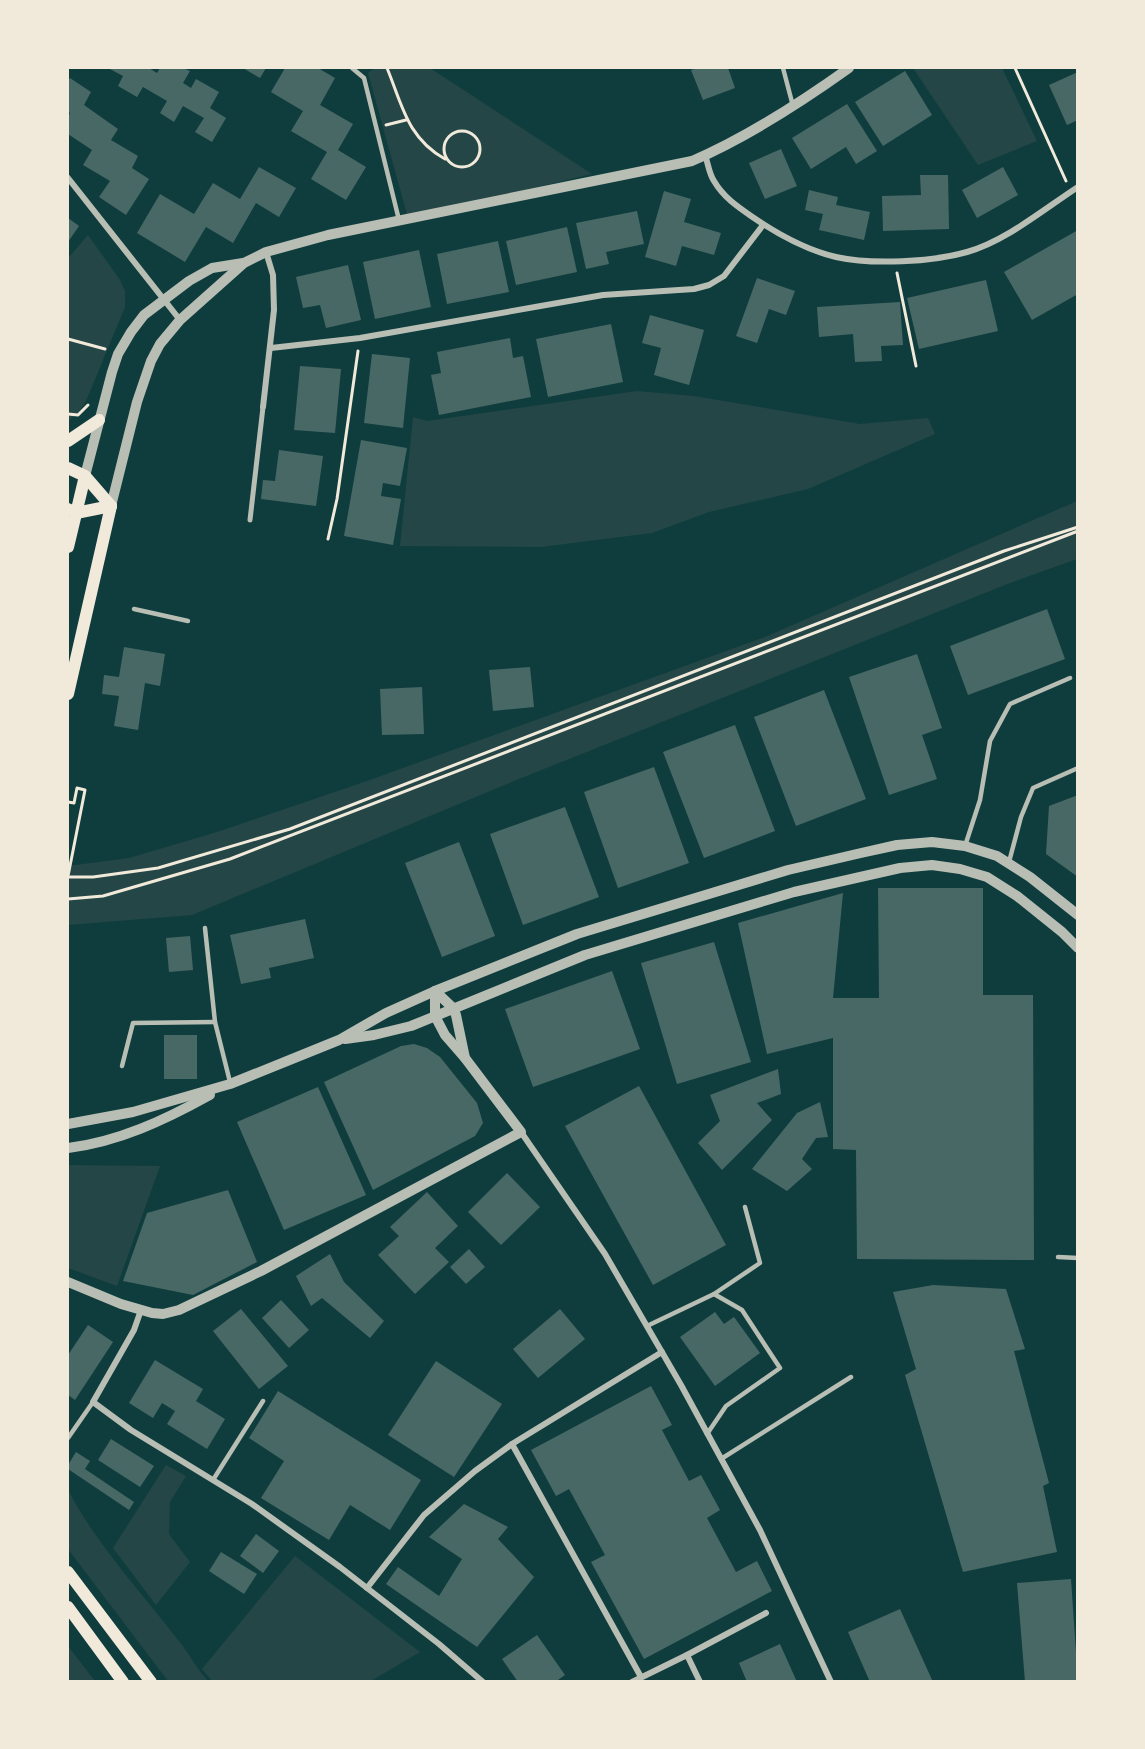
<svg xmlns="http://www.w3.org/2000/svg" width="1145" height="1749" viewBox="0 0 1145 1749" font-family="'Libre Baskerville',serif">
<rect width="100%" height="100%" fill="#0f3d3e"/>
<g fill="#244646">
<polygon points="375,68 430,68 592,174 408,218 368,73"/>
<polygon points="913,68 1002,68 1037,141 978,165"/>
<polygon points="88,235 120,280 125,291 125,307 86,401 78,413 68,421 68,256 69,257"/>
<polygon points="637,391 694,396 860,424 928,418 935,434 808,489 709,512 652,533 541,547 400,546 413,417 427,421"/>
<polygon points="1077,501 1077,559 1010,583 514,781 192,915 68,925 68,866 129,858 217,832 367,781 765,637"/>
<polygon points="68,1165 160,1166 117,1286 68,1268"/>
<polygon points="166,1465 186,1476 170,1502 169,1534 190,1562 156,1605 113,1548"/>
<path d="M68,1490C97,1545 140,1591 178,1640C189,1653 196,1668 208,1681H168L68,1549Z"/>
<polygon points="295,1556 420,1652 371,1681 212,1681 202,1669"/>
<polygon points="68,1646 95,1681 68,1681"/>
</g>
<g fill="#486865">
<polygon points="108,68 149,68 157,73 160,68 183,68 190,71 183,83 191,88 196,79 219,92 210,108 226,118 212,142 195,132 204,118 183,106 174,122 160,113 167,101 143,87 137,97 118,86 123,76"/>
<polygon points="243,68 266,68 260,78"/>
<polygon points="285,68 318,68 335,78 320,105 353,124 338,150 366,167 346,200 311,179 327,152 291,131 303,111 271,92"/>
<polygon points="698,68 728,68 735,88 703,100 691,70"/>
<polygon points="905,71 932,115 883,146 855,102"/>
<polygon points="1078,72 1078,120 1067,125 1049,85"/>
<polygon points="70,78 91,92 84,105 118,129 111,140 138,156 132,168 149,179 126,215 99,197 110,181 83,165 92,150 68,134 68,117 70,113 68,111 68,81"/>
<polygon points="847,104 877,151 856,164 846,147 811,169 792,138"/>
<polygon points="781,149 797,186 765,199 749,163"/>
<polygon points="259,167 296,188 279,217 256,203 233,243 206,227 185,262 137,233 160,194 194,214 213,183 240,199"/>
<polygon points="1003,167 1018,195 977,218 962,190"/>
<polygon points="920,175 948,175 949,229 883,231 882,196 921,195"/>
<polygon points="809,190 838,197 836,205 870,212 864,240 819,230 823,214 805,210"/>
<polygon points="664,191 691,199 684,222 721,233 714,255 682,246 676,266 645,257"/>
<polygon points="637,211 644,244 606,252 609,264 586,269 576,223"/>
<polygon points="68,218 79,226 68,242"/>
<polygon points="567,227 577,272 516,285 506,241"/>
<polygon points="1078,230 1078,294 1032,320 1004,272"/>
<polygon points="498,241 509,292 447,304 437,254"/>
<polygon points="419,250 431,307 375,319 363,262"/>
<polygon points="348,265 361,320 326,328 320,305 303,308 296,277"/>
<polygon points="757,278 795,291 786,315 769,309 757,343 736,336"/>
<polygon points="986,280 998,331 919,349 907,298"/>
<polygon points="900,302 903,345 881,346 882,361 855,362 853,334 819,337 817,307"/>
<polygon points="650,315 704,330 689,385 654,375 661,348 642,343"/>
<polygon points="611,324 623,382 548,397 536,339"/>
<polygon points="510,338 513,358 523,356 531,397 439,415 431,375 441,373 437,352"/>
<polygon points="372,354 410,358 403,428 364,423"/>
<polygon points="300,366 341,369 335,433 294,430"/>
<polygon points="361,440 407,448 400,486 383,483 381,496 401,499 393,545 344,536"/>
<polygon points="279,450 323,456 316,506 261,499 263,480 275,481"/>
<polygon points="1047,609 1065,659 968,695 950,646"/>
<polygon points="124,647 165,654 160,686 145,683 138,730 114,726 119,696 102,694 104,675 119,677"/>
<polygon points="917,654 942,728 922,735 937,779 889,795 849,677"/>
<polygon points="530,667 534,707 493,711 489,670"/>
<polygon points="422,687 424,734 382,735 380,689"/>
<polygon points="824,690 866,799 796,826 754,717"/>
<polygon points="735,725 775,831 704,858 663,752"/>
<polygon points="654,767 689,863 618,888 584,792"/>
<polygon points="1078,795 1078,877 1046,854 1049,806"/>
<polygon points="565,807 599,897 523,925 490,834"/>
<polygon points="459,842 495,936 442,957 405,863"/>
<polygon points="878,888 983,888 983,995 1033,995 1034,1260 857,1259 856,1150 833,1149 833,1038 767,1054 738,923 843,893 833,998 879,998"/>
<polygon points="305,919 314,958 269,968 271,978 241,984 230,935"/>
<polygon points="190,936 193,970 169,972 166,938"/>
<polygon points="714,942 751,1062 677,1084 641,963"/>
<polygon points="612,971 640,1049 533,1087 505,1009"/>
<rect x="164" y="1035" width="33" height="44"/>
<polygon points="414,1044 427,1048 440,1057 477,1103 483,1123 475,1136 373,1190 324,1082 401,1046"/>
<polygon points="778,1069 781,1094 757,1103 772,1120 722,1170 698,1143 720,1121 710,1095"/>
<polygon points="639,1086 726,1245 653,1285 565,1126"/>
<polygon points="318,1087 366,1195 284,1230 237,1122"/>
<polygon points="820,1102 828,1137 816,1138 802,1159 812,1169 787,1191 752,1169 797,1113"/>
<polygon points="507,1173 540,1207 501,1245 468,1212"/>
<polygon points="228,1190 257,1262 193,1295 123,1281 147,1213"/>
<polygon points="427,1192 458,1226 435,1248 449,1262 415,1294 378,1255 399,1236 390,1227"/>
<polygon points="469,1249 485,1267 466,1284 450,1267"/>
<polygon points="330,1254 344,1282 384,1321 370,1338 322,1298 311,1306 296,1276"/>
<polygon points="933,1285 1006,1289 1025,1349 1014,1351 1049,1483 1043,1486 1057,1552 963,1572 905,1375 916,1369 893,1292"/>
<polygon points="281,1300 309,1330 289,1348 262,1318"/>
<polygon points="241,1309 288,1366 259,1389 213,1331"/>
<polygon points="560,1309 585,1339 538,1378 513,1349"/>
<polygon points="715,1312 724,1324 734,1317 760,1353 715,1386 680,1337"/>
<polygon points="88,1325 113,1342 75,1400 68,1395 68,1355"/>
<polygon points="155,1360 203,1389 196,1401 225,1419 207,1449 167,1424 175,1411 162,1403 153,1418 129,1403"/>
<polygon points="436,1361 502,1404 454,1477 388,1435"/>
<polygon points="651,1386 672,1425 662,1430 689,1481 701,1475 720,1510 707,1518 736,1572 757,1561 772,1591 644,1659 591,1562 605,1555 569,1489 556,1496 531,1450"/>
<polygon points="278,1391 421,1480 390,1530 350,1505 329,1540 261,1498 284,1461 249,1438"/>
<polygon points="111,1439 154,1466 140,1487 98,1460"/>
<polygon points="76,1452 90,1461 85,1469 134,1502 129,1510 68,1469 68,1465"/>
<polygon points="464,1504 508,1527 498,1539 534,1577 477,1647 386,1584 398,1567 439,1596 462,1559 429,1537"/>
<polygon points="256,1534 279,1551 263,1573 240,1556"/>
<polygon points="221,1552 257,1574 244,1594 209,1571"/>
<polygon points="1071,1579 1078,1682 1025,1682 1017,1583"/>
<polygon points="900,1609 933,1682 870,1682 848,1632"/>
<polygon points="537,1635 565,1675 555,1682 518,1682 502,1659"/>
<polygon points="780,1644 797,1682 747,1682 739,1663"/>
</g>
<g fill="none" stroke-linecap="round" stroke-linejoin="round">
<g stroke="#f1e9da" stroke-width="3">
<path d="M387,68C402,104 407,138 445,159"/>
<polyline points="1015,68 1066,181"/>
<polyline points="386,125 406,120"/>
<circle cx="462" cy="149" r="18"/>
<polyline points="897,273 916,366"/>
<polyline points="68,339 105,349"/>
<polyline points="68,414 78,415 88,405"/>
<polyline points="328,539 337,499 358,351"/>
<polyline points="68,802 74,803 77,788 85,790 68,876"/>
<polyline points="68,877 93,877 158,868 290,829 1004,551 1078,527"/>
<polyline points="68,899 103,896 230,859 1078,531"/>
</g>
<g stroke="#b8beb3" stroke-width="4.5">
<polyline points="352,68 364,78 399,220"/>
<polyline points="783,68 793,106"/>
<polyline points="134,609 188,621"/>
<polyline points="965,846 980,800 990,741 1010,704 1070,678"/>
<polyline points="1009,862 1021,817 1033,788 1078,768"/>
<polyline points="205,928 215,1022 230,1082"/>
<polyline points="122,1066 133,1023 215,1022"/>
<polyline points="1058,1257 1078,1258"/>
<polyline points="714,1294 760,1263 745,1207"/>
<polyline points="647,1326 714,1294 742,1310 780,1368 726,1406 707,1434"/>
<polyline points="68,1438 93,1402"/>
<polyline points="721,1459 851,1377"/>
<polyline points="213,1480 263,1401"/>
</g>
<polyline stroke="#b8beb3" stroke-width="5" points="250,520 263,407"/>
<g stroke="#b8beb3" stroke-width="6">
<path d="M705,155C708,163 709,174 714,181C724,198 738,207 754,218C779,235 806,250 836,257C872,265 932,262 967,252C1006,241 1044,209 1078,187"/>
<polyline points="68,178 180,320"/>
<polyline points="271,348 360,338 603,295 694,289 709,285 724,276 763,225"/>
<polyline points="263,407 274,310 273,275 266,252"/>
<polyline points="521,1132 605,1254 681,1385 760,1530 831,1682"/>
<polyline points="141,1310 134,1330 93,1402 131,1430 252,1504 340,1567 439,1644 483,1682"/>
<polyline points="512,1444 641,1677"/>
<polyline points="367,1588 424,1515 475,1471 512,1444 662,1352"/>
<polyline points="687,1655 766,1613"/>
<polyline points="632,1682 687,1655 700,1682"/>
</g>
<g stroke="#b8beb3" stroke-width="10">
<polyline points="85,476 112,372 118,354 131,332 144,315 189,281 212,268 243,263"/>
<path d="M111,506L137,402L151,361L160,344L180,320L244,263L266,252L328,235L692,161C748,137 800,103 849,68"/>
<polyline points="435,991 453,1008 456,1015 465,1058"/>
<polyline points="345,1039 374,1035 411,1026 585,955 794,892 900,868 932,865 960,869 987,877 1017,896 1062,932 1078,948"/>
<polyline points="68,1124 133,1112 230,1084 339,1040 386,1013 435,991 577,934 788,870 861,853 897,845 932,842 965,846 997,856 1030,877 1078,915"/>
<path d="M68,1148C118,1142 165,1120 210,1095"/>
<polyline points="68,1282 121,1304 152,1313 163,1314 179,1310 261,1271 521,1132 465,1058 445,1035 435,1016 435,991"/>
</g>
<g stroke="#f1e9da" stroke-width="12">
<polyline points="68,441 99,420"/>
<polyline points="68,468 85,476 111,506"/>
<polyline points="68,509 76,513 111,506"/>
<polyline points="68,547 85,476"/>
<polyline points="68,694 111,506"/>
<polyline points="68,1572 151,1682"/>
<polyline points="68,1607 123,1682"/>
</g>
</g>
<rect width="1145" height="1749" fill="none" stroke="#f1e9da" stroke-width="138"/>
</svg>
